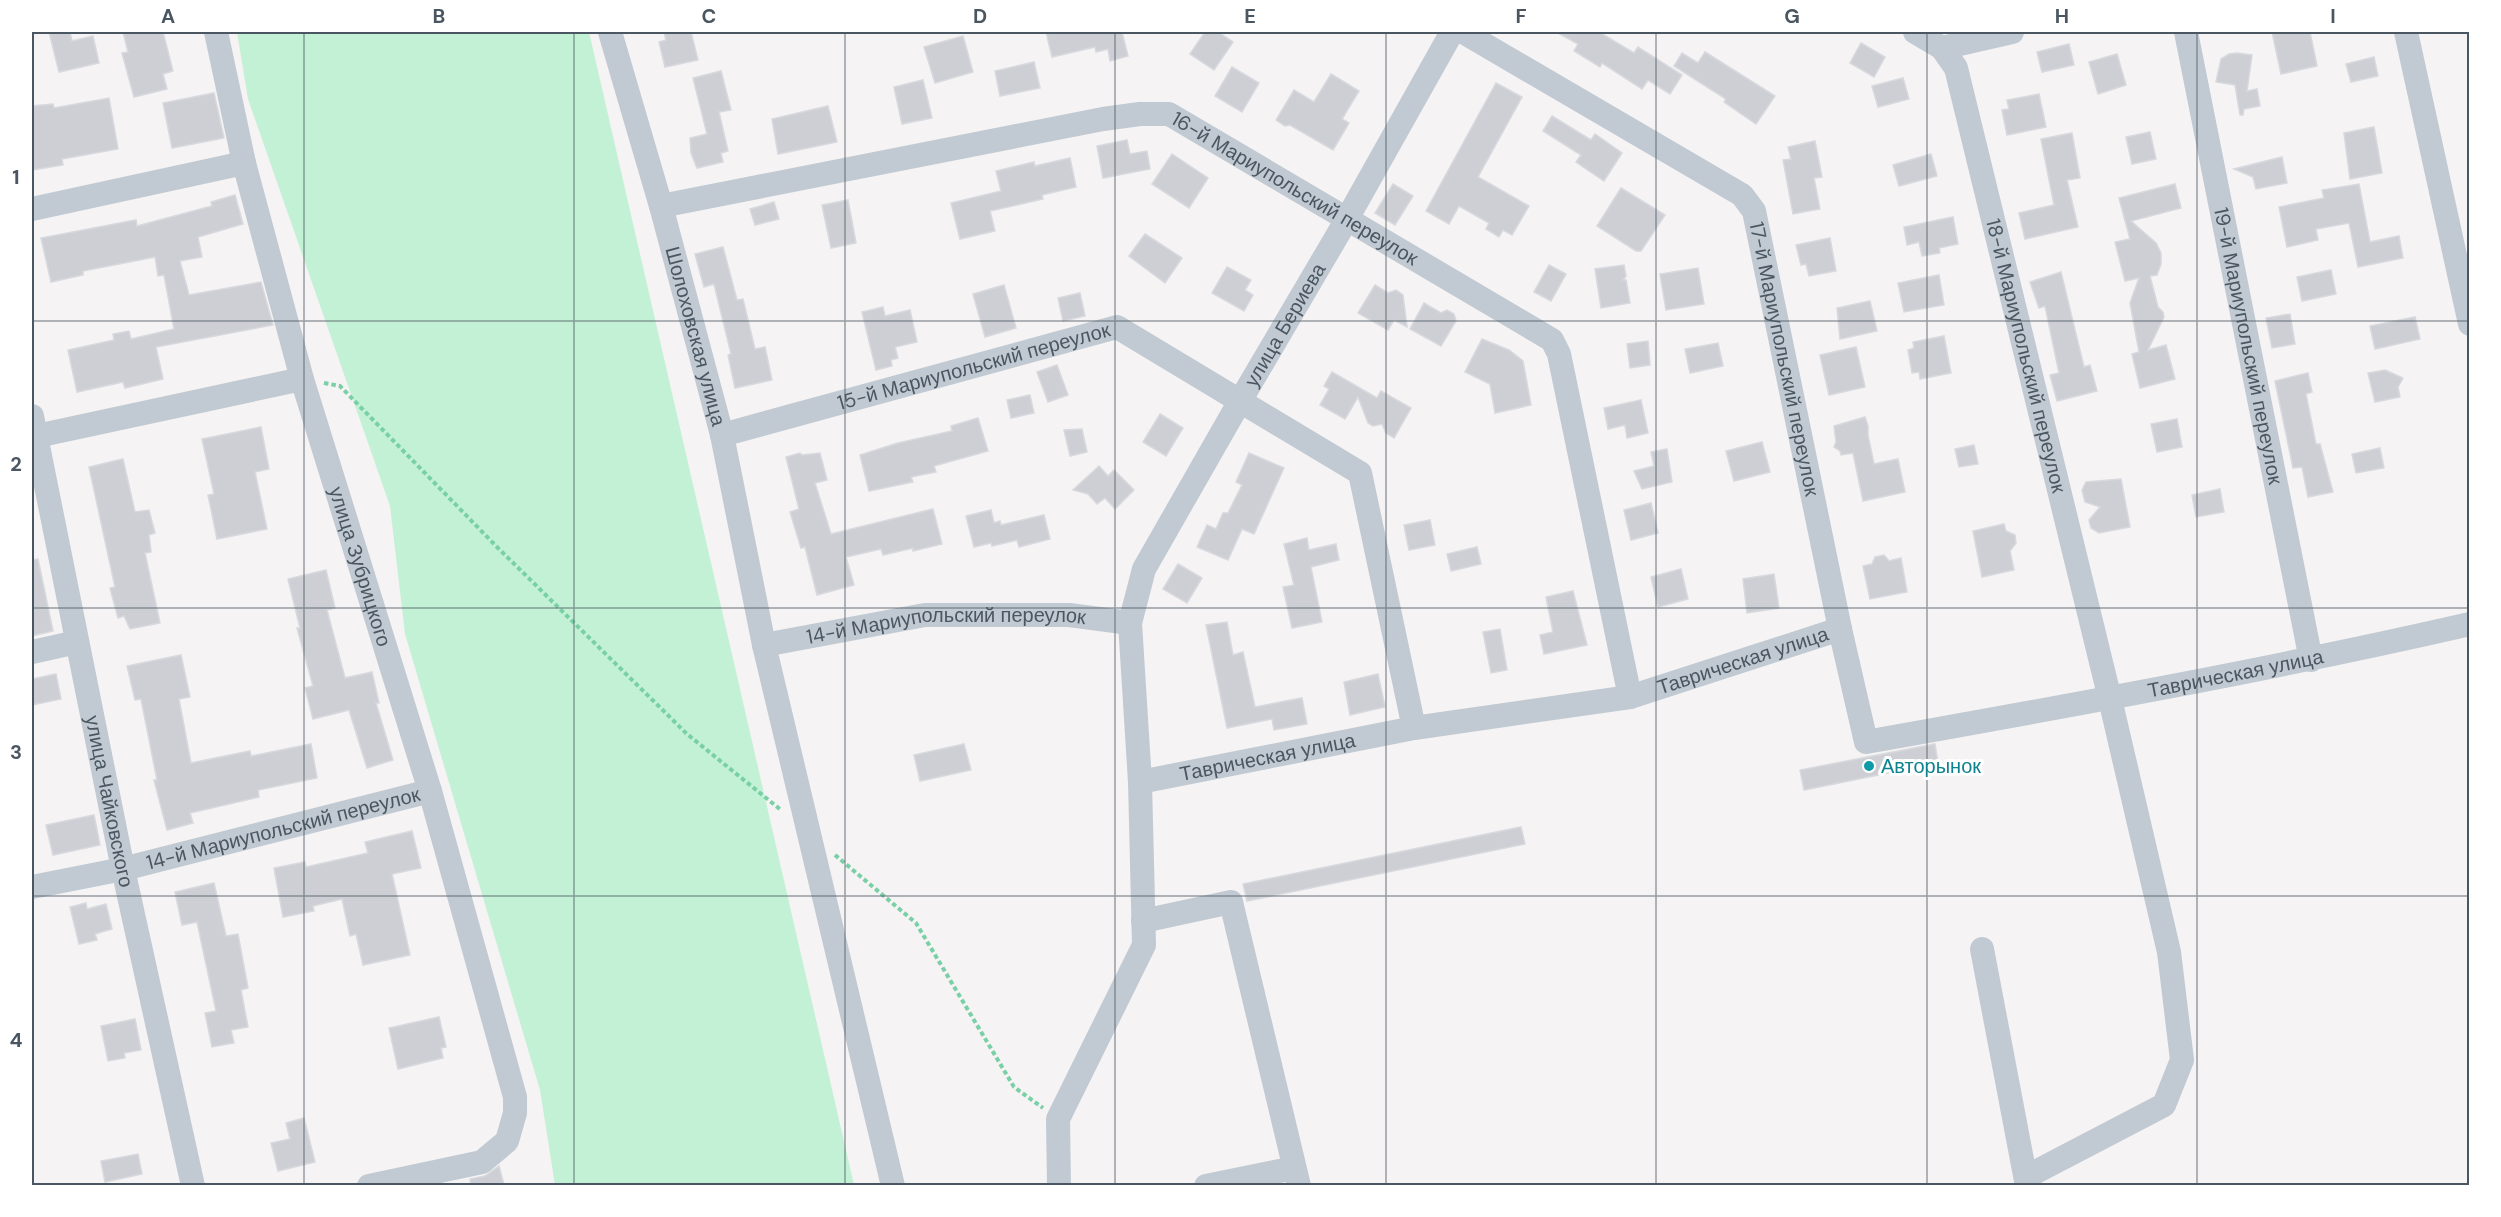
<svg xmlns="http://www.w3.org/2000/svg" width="2501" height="1217" viewBox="0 0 2501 1217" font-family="'DM Sans',sans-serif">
<rect width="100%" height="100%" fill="#f5f3f3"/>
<polygon fill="#c3f1d5" points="237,32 589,32 854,1185 555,1185 540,1090 405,634 390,506 248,99"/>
<g fill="#cdcfd5" stroke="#d7d9de" stroke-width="1.5">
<polygon points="49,32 70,32 72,41 93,36 99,63 59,72"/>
<polygon points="123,32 163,32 173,71 163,74 167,89 134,97 122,53 128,52"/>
<polygon points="664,32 691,32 698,60 665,67 659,42 666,40"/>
<polygon points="1046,32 1122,32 1128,56 1110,61 1108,49 1096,52 1095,47 1052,57"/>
<polygon points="1205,32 1218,32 1233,42 1214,70 1190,54"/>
<polygon points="1556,32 1599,32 1634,53 1638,47 1682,75 1670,94 1648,80 1642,89 1602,63 1600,67 1574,51 1578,44"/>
<polygon points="2272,32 2310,32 2317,66 2281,74"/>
<polygon points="963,36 973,72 935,83 924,47"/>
<polygon points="1861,43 1885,57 1874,77 1850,63"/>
<polygon points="2069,44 2074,65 2042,72 2037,52"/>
<polygon points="1705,52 1775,96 1756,124 1724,102 1726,99 1674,66 1682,53 1698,63"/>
<polygon points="2237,53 2252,55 2247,91 2257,89 2260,106 2244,109 2243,115 2240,115 2235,85 2216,82 2221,59 2229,54"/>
<polygon points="2117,54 2126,85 2098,94 2089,62"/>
<polygon points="2374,57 2378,76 2351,82 2346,64"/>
<polygon points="1034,62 1040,88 1000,96 995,71"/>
<polygon points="1232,67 1259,83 1242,112 1215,96"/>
<polygon points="721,71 731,110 719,112 728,151 721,153 723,162 697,168 691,153 690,138 707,134 693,78"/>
<polygon points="1331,74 1359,91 1342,119 1349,123 1333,150 1290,125 1285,126 1276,120 1294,90 1314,102"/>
<polygon points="1903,78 1909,99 1878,107 1872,86"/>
<polygon points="923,80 932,118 902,124 894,87"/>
<polygon points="1496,83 1522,97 1478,177 1529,206 1512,235 1503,230 1499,237 1486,229 1489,223 1459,206 1449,224 1426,211"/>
<polygon points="214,93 224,138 172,148 163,103"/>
<polygon points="2039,94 2046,127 2007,135 2002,110 2009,109 2007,100"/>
<polygon points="109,98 118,149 62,159 63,165 32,170 32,106 53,104 54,108"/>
<polygon points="828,106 837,142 778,154 772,119"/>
<polygon points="1552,116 1591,140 1595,134 1622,153 1604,181 1576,162 1581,155 1543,131"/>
<polygon points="2374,127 2382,173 2350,179 2344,133"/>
<polygon points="2150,132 2156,159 2132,164 2126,137"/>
<polygon points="2072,133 2080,178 2067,180 2078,227 2025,239 2019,213 2054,205 2041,139"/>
<polygon points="1127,140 1130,154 1147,151 1150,169 1103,178 1097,146"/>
<polygon points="1815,141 1822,177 1814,178 1820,209 1793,214 1783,160 1791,159 1788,147"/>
<polygon points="1172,154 1208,178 1189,208 1152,184"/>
<polygon points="1931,154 1937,176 1899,186 1893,165"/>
<polygon points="2282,157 2287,183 2256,189 2253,177 2234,169"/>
<polygon points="1070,158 1076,187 1042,195 1043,199 990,211 995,231 960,239 951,203 1001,191 996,171 1034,162 1035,166"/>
<polygon points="1393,184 1413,196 1395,225 1375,213"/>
<polygon points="2175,184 2181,208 2131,221 2156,243 2161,253 2161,264 2157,275 2150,276 2158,307 2163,312 2164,317 2148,350 2166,345 2175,379 2140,388 2132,354 2139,352 2130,303 2139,278 2125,281 2115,242 2130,239 2119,198"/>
<polygon points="2359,184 2370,242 2399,236 2403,258 2358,267 2349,223 2316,229 2318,240 2287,247 2279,207 2324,198 2322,190"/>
<polygon points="1621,188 1665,215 1641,251 1636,251 1597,226"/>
<polygon points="235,195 243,224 198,237 202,257 180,261 189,295 261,282 273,325 156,347 163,379 125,388 123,382 77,392 68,350 114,340 113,334 129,331 131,339 174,329 164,275 158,276 155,257 83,271 83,275 51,282 41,238 136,220 137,226 212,206 211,202"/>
<polygon points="848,200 856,243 831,248 822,205"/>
<polygon points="774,202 779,219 755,225 750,209"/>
<polygon points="1953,217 1958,244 1939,248 1940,253 1922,256 1919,242 1907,245 1904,227"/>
<polygon points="1145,234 1182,258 1165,283 1129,256"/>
<polygon points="1830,238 1836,271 1809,276 1806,264 1801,265 1796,245"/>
<polygon points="723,247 737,300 743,299 755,349 765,347 772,380 735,388 728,355 731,354 714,284 704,287 695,254"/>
<polygon points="1549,265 1566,274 1551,301 1534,292"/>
<polygon points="1624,265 1626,276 1623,280 1626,280 1630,303 1601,308 1595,269"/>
<polygon points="1227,267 1251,280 1245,290 1253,295 1244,311 1212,293"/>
<polygon points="1698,268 1704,304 1666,310 1660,274"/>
<polygon points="2331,270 2336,294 2302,301 2297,277"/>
<polygon points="2061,272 2084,367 2090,365 2097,391 2057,401 2050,375 2059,373 2045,306 2039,308 2030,282"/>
<polygon points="1939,275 1944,305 1904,312 1898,283"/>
<polygon points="1004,285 1016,328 985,337 973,294"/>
<polygon points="1375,285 1388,293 1396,290 1403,295 1407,327 1394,320 1388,330 1358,313"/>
<polygon points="1080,293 1085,316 1063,321 1058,298"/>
<polygon points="1870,301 1877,331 1840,339 1837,308"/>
<polygon points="1424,303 1441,313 1447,310 1454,314 1456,321 1441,346 1410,329"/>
<polygon points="883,307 885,316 910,310 917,342 895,347 898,358 891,360 892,366 876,370 862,312"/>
<polygon points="2290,314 2295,344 2272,348 2266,318"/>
<polygon points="2415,317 2420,339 2375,349 2370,326"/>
<polygon points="1944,336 1951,373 1920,379 1919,372 1912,373 1908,350 1914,348 1913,342"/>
<polygon points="1482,339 1509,350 1523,361 1531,405 1495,413 1490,384 1465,372"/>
<polygon points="1648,341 1650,365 1630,368 1627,344"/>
<polygon points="1718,343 1723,366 1690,373 1685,349"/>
<polygon points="1856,347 1865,387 1829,395 1820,355"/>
<polygon points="1057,365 1068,395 1048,402 1037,372"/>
<polygon points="2385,370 2403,378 2398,387 2400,397 2375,402 2368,373"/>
<polygon points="1332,372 1377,398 1381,391 1411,408 1394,438 1386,433 1382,424 1373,426 1368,423 1358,397 1345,419 1320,405 1329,389 1324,386"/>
<polygon points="2308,373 2312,392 2306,394 2316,444 2320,444 2333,492 2308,497 2302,467 2293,468 2275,381"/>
<polygon points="1030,395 1034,413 1011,418 1007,400"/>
<polygon points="1641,400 1648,433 1627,438 1625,425 1608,429 1604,408"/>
<polygon points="1160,414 1183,428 1166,456 1143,442"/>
<polygon points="1865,417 1868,426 1868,435 1874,464 1898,459 1905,492 1863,501 1853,453 1841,455 1840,451 1834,447 1836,442 1834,426"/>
<polygon points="978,418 988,451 934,466 936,472 911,477 913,482 869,491 860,455 898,443 952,431 951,426"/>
<polygon points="2177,419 2182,447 2157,452 2151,424"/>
<polygon points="261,427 269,469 255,472 267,529 217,539 208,495 214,494 202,439"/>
<polygon points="1082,429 1087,452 1070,456 1064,430"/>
<polygon points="1762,442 1770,472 1734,481 1726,451"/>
<polygon points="1974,445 1978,464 1959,467 1955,449"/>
<polygon points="2380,448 2384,468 2356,473 2352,454"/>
<polygon points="1667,449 1672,482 1642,489 1634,471 1654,466 1651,452"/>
<polygon points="800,453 802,455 820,453 827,480 815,483 831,534 933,509 942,544 913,551 913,548 883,555 881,549 846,557 854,585 817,595 805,547 801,548 790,512 799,509 786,457"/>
<polygon points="1249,453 1284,468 1254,534 1242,529 1228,560 1197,547 1207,525 1216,529 1223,513 1228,513 1242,485 1236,482"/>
<polygon points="123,459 135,512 149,510 155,533 149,535 151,552 145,553 160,623 130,629 124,616 118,618 110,588 115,587 89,467"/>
<polygon points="1099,466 1108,476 1114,470 1134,490 1115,509 1105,498 1097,504 1088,494 1073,490"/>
<polygon points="2121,479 2130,527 2099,533 2091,528 2089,520 2100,507 2085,502 2082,490 2086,482"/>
<polygon points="2220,489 2224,512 2196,517 2192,495"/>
<polygon points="1651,503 1658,533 1631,540 1624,510"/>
<polygon points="991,510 994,523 1000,521 1001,525 1044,515 1050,539 1019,547 1017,540 992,546 991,543 974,547 966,516"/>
<polygon points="1430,520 1435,545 1409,550 1404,525"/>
<polygon points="2004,524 2006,531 2015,535 2016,543 2010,551 2014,570 1982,577 1973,531"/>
<polygon points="1307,538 1309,550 1336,544 1339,560 1311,567 1322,622 1292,628 1283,587 1294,585 1284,544"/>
<polygon points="1477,547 1481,564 1451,571 1447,554"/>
<polygon points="1884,555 1889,561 1901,558 1907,592 1870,599 1863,566 1872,564 1875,557"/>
<polygon points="38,559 53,631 32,636 32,560"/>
<polygon points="1178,564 1202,578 1187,603 1163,589"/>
<polygon points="1681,569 1688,599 1658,607 1651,577"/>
<polygon points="326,570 335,608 327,610 345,678 372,672 379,703 376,703 393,760 367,768 349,710 313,719 305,688 313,686 297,628 300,628 288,579"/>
<polygon points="1774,574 1779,608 1747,613 1743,579"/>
<polygon points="1573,591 1587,645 1544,654 1540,635 1553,632 1546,597"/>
<polygon points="1227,622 1233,655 1243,652 1255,707 1302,698 1307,724 1274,730 1272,719 1227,728 1206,625"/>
<polygon points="1500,629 1507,670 1491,673 1483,632"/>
<polygon points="181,655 190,697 179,699 191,763 250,751 251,756 311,744 317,778 258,790 259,797 190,813 193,823 167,830 154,780 157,780 141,699 135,700 127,666"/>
<polygon points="56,674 61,699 32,705 32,679"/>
<polygon points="1378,674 1385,707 1350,715 1344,682"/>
<polygon points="964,744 971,770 920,781 914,755"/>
<polygon points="1935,744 1938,763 1804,790 1800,770"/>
<polygon points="94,815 100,845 53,855 46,825"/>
<polygon points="1521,827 1525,844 1247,901 1243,884"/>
<polygon points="412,831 421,868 392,874 410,955 363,965 356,934 350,936 342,899 313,906 314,911 283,917 274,868 305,862 306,867 368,853 365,842"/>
<polygon points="214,883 226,936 238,934 248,988 241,990 248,1027 231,1030 234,1043 212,1047 205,1013 216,1011 197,922 182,925 175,892"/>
<polygon points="86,903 87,909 106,904 112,929 95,934 97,940 79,944 70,907"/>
<polygon points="439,1017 446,1047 441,1048 443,1058 398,1069 389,1028"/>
<polygon points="135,1019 141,1050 124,1053 125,1058 108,1061 101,1026"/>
<polygon points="304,1118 315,1162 278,1171 271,1143 290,1139 286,1123"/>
<polygon points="138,1154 142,1174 105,1182 101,1161"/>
<polygon points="499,1166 504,1185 471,1185 470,1179 485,1176"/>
</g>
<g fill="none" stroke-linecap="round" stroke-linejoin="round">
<g stroke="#7ad0a6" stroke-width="4" stroke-dasharray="4.5 3" stroke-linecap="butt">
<polyline points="324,383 340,386 498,548 687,734 781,810"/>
<polyline points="835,855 916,923 1014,1087 1043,1108"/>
</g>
<g stroke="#c1cad2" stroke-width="24">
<path id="s1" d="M216,32L244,163L302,379L430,791L515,1097V1113L507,1141L482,1162L369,1186"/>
<path id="s2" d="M610,32L661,206L722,435L764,645L893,1186"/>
<path id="s3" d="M1463,32L1742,195L1754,211L1840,629"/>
<path id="s4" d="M1915,32L1942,48L1956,68L2110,699L2169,952L2182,1060L2164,1105L2026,1177"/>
<path id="s5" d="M2186,32L2311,660"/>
<polyline points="2406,32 2470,324"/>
<polyline points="1942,48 2012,32"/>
<path id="s6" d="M661,206L1103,119L1140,114H1169L1552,340L1559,354L1630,697"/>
<polyline points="32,209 244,163"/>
<path id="s7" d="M32,416L123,869L193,1186"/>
<path id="s8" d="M722,435L1117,327L1360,473L1414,728"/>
<polyline points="32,437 302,379"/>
<path id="s9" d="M764,645L925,615H1069L1130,623"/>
<polyline points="32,652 77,642"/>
<path id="s10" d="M1140,782L1414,728L1630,697L1840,629L1866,742C2068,706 2269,670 2470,624"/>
<path id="s11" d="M32,887L123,869L430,791"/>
<polyline points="1143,921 1231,902 1299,1186"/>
<polyline points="1982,949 2027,1186"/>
<path id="s12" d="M1059,1186L1058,1119L1144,945L1140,782L1130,623L1144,569L1240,401L1347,219L1452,32"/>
<polyline points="1206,1186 1294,1168"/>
</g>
</g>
<path fill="none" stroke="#4a5661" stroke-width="1.5" stroke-opacity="0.55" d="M304,32V1186M574,32V1186M845,32V1186M1115,32V1186M1386,32V1186M1656,32V1186M1927,32V1186M2197,32V1186M32,321H2470M32,608H2470M32,896H2470"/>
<circle fill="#0f9aa8" stroke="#fff" stroke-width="2" cx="1869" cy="766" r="6"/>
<g text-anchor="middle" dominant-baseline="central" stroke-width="6" stroke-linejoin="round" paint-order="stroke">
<g font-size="20" fill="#4a5661" stroke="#fff">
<text stroke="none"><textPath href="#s6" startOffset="663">16-й Мариупольский переулок</textPath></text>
<text stroke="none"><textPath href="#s12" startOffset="921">улица Бериева</textPath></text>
<text stroke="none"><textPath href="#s2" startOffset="316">Шолоховская улица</textPath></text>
<text stroke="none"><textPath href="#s5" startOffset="320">19-й Мариупольский переулок</textPath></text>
<text stroke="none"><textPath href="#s4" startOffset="352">18-й Мариупольский переулок</textPath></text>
<text stroke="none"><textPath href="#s3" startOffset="494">17-й Мариупольский переулок</textPath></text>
<text stroke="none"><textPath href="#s8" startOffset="261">15-й Мариупольский переулок</textPath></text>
<text stroke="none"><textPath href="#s1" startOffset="554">улица Зубрицкого</textPath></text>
<text stroke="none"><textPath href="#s9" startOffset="184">14-й Мариупольский переулок</textPath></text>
<text stroke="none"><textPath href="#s10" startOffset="616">Таврическая улица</textPath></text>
<text stroke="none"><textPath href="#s10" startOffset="1210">Таврическая улица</textPath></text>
<text stroke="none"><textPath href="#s10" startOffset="130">Таврическая улица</textPath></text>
<text stroke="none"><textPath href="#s7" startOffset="393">улица Чайковского</textPath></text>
<text stroke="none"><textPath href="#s11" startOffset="258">14-й Мариупольский переулок</textPath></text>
</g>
<g font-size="20" fill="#0d838f" stroke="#fff" text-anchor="start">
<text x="1881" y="766">Авторынок</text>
</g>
</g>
<rect width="2501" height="1217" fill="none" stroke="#ffffff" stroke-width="66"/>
<rect x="33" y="33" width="2435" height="1151" fill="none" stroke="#4a5661" stroke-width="2"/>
<g font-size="20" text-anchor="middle" font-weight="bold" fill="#4a5661">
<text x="168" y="23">A</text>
<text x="439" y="23">B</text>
<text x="709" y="23">C</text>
<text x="980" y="23">D</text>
<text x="1250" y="23">E</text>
<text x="1521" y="23">F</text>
<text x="1792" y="23">G</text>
<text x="2062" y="23">H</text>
<text x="2333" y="23">I</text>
<text x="16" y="184">1</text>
<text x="16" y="471">2</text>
<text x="16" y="759">3</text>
<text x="16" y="1047">4</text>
</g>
</svg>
